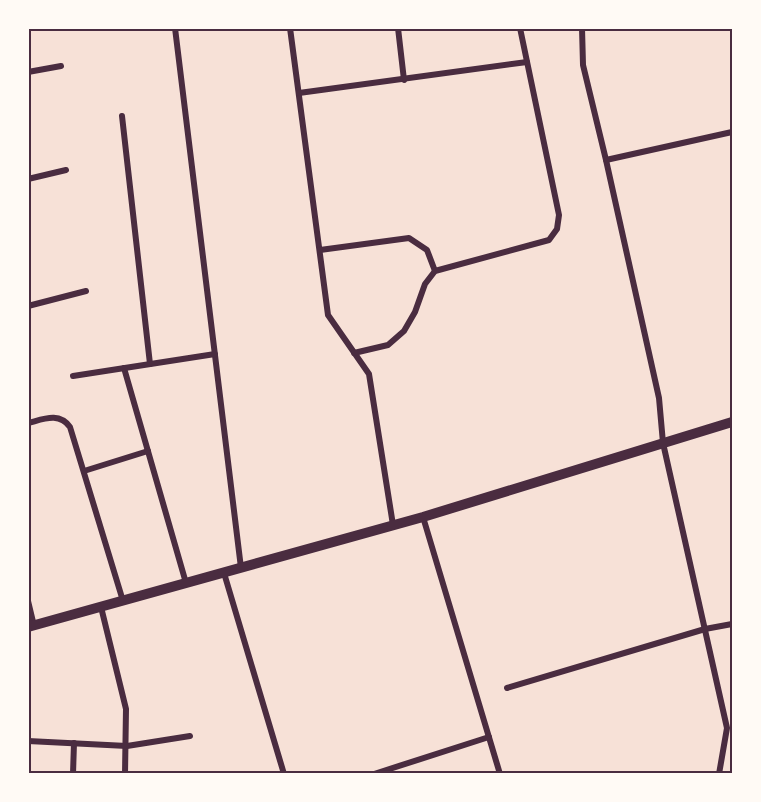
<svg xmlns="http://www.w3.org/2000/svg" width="761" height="802" viewBox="0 0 761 802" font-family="Commissioner,sans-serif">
<rect width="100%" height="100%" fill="#f7e1d7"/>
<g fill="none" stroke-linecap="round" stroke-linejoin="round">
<g stroke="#4a2c40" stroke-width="6">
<polyline points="175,28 241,568"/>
<polyline points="290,28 328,315 369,374 393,525"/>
<polyline points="398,28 404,80"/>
<polyline points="582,28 583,65 606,160 659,398 663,443 727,728 719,774"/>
<polyline points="28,72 61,66"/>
<polyline points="299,93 527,62"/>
<polyline points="122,116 150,364"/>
<polyline points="606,160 732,132"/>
<polyline points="28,179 66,170"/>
<polyline points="320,250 409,238 427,250 435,271"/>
<polyline points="28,306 86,291"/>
<polyline points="354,353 388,345 404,331 415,312 425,284 435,271 549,240 557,229 559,215 520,28"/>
<polyline points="124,368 186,583"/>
<polyline points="73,376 215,354"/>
<path d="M28,423C44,419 59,412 70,427L123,601"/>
<polyline points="84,471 148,451"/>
<polyline points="423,517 500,774"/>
<polyline points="224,573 284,774"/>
<polyline points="28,601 34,626"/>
<polyline points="101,607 126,709 125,774"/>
<polyline points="507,688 705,629 732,624"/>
<polyline points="28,741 127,746 190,736"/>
<polyline points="73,774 74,743"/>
<polyline points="374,774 489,737"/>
</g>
<polyline stroke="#4a2c40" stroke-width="10" points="28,627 423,517 732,422"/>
</g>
<rect width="761" height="802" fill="none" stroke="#fffaf5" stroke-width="60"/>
<rect x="30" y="30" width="701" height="742" fill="none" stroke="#4a2c40" stroke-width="2"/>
</svg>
